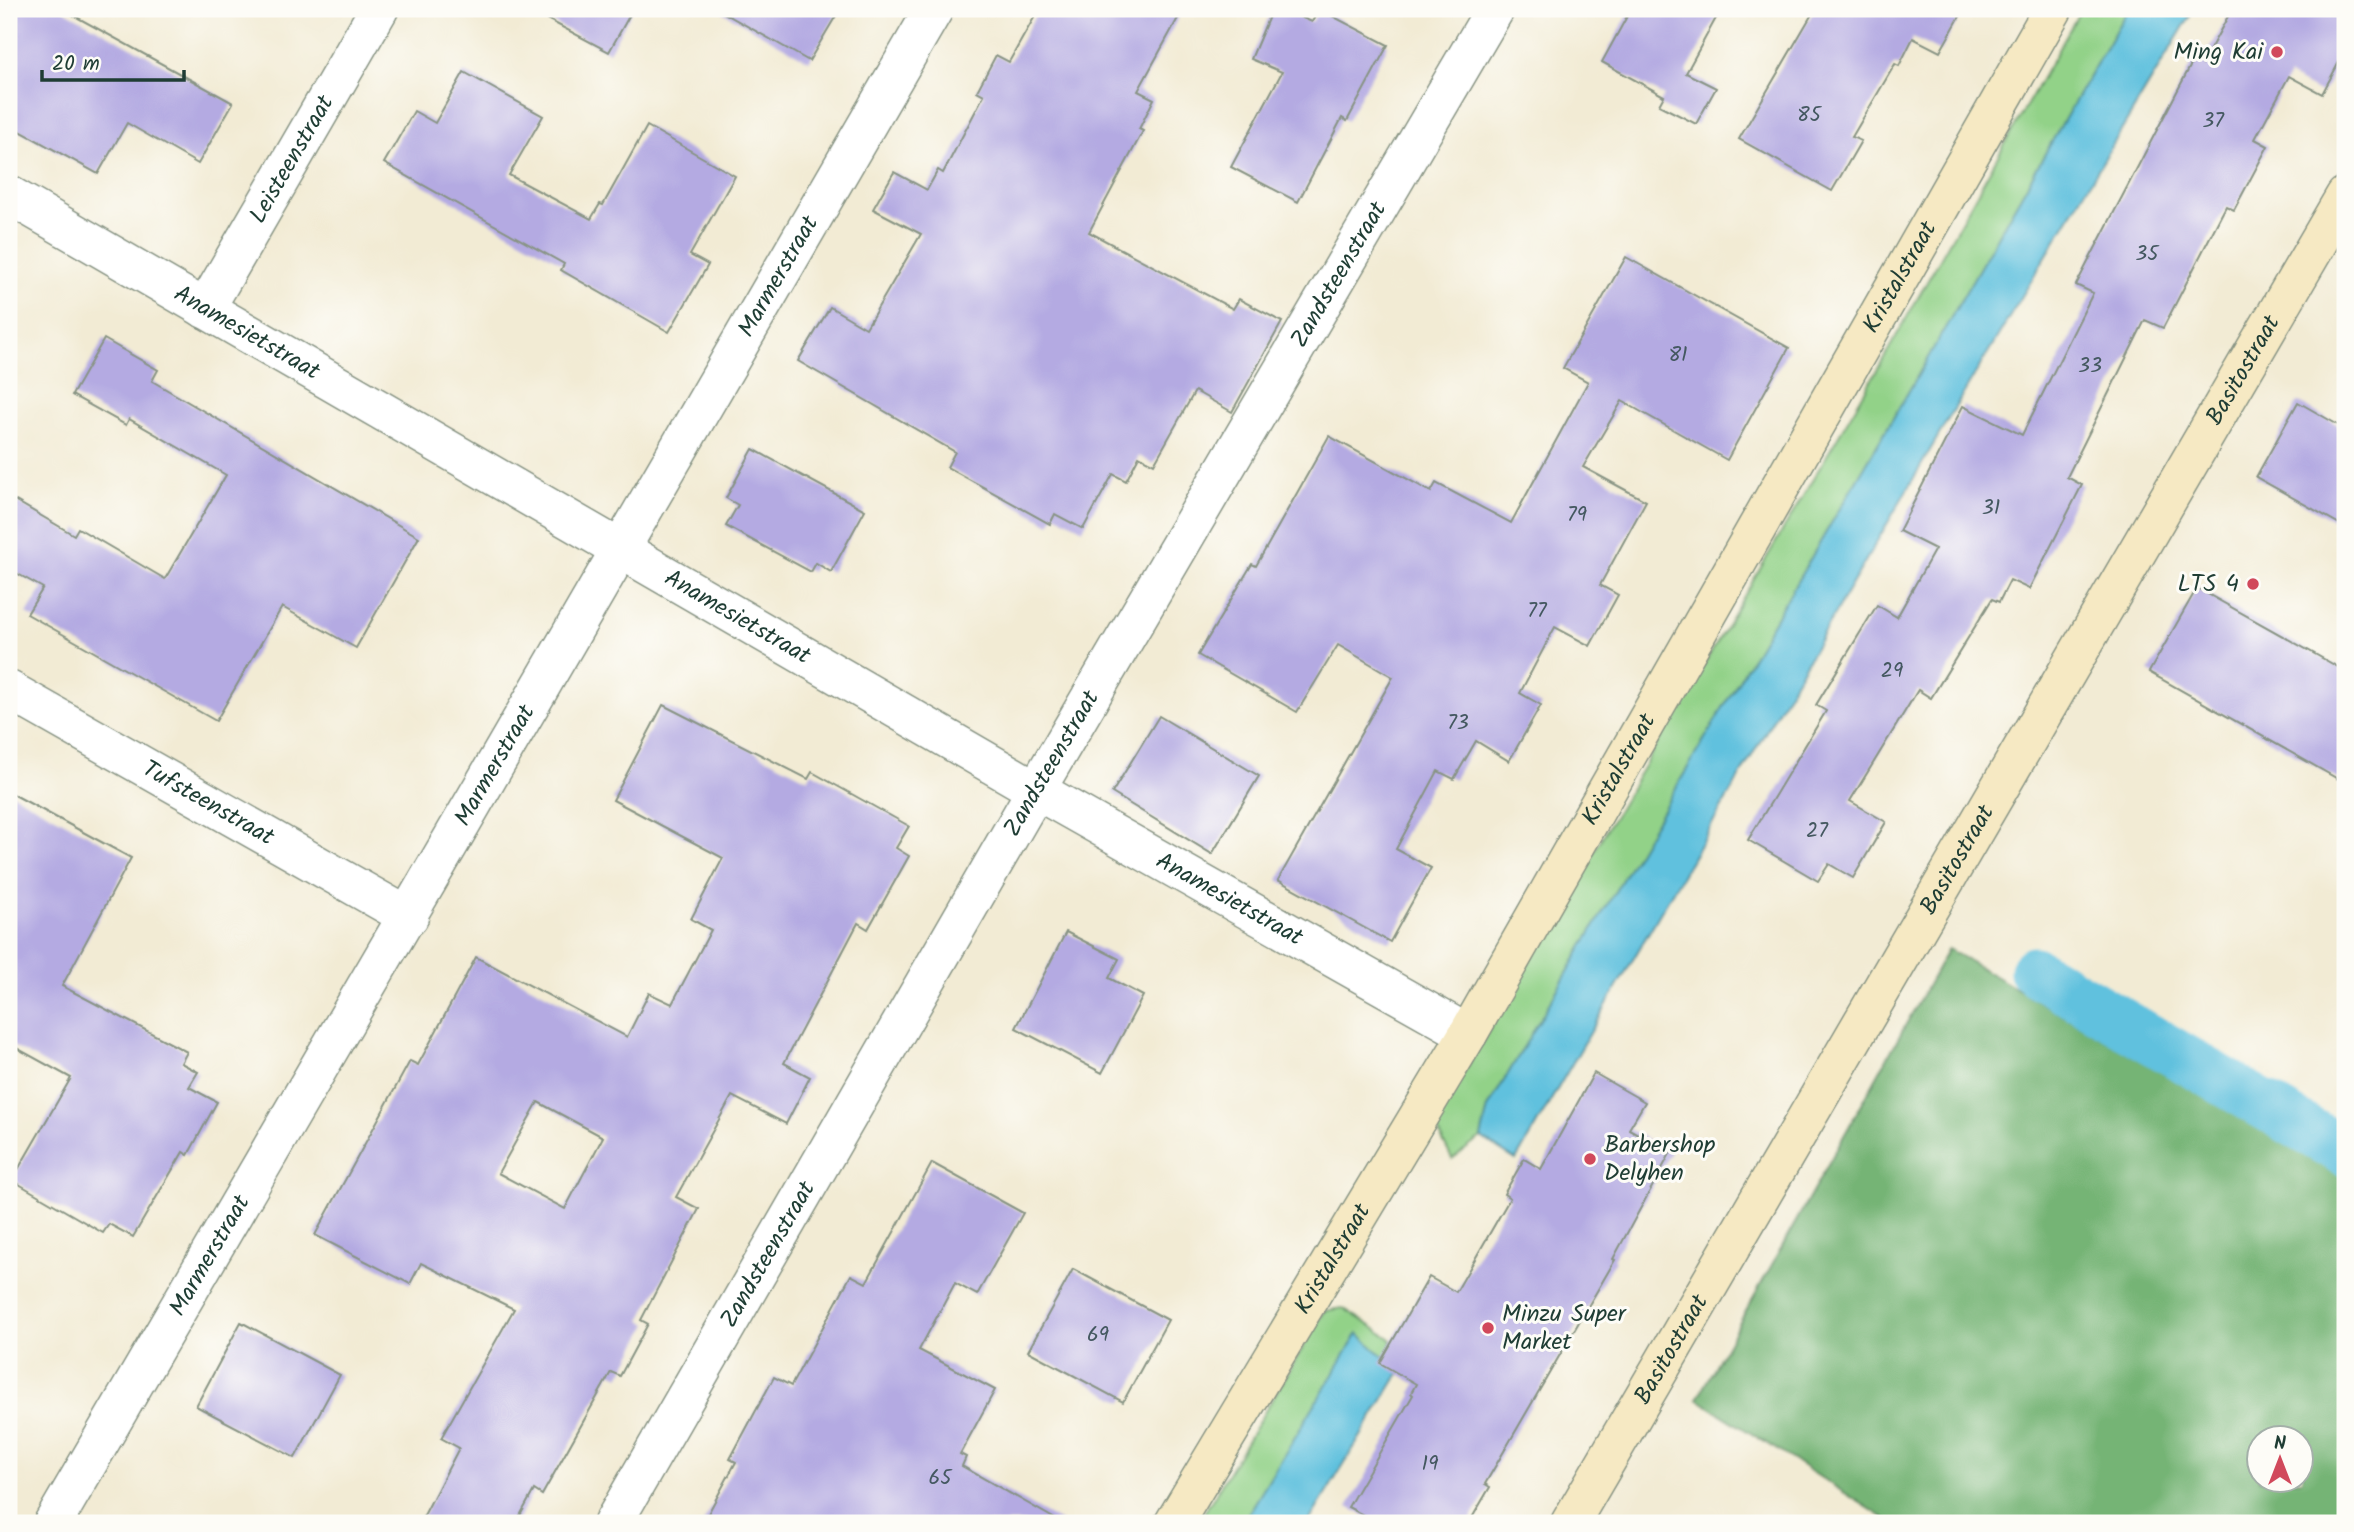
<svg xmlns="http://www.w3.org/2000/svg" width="2354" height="1532" viewBox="0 0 2354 1532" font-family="Kalam,sans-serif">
<rect width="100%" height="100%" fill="#fdfcf7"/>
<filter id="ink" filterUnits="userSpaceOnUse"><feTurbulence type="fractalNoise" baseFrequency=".0143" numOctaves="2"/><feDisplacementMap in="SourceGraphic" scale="14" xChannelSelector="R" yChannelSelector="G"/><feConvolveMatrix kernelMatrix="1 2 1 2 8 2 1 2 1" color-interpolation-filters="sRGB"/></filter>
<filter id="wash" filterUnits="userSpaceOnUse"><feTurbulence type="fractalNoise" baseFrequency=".00686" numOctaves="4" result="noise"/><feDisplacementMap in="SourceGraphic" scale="28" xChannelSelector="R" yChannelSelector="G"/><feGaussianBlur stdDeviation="1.57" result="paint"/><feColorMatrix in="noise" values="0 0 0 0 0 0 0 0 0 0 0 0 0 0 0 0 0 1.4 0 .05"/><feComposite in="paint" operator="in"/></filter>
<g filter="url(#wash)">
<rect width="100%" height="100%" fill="#f2ebd4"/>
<g fill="#92d288" stroke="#58885e" stroke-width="2">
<polygon points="2081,9 2128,9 1909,391 1488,1108 1481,1138 1452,1159 1434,1123 1876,372"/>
<polygon points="1343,1308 1391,1339 1400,1372 1358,1334 1243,1523 1198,1523 1325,1311"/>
</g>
<path fill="#75b474" stroke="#4a7854" stroke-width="2" fill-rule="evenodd" d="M1948,949L2345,1178V1523H1892L1697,1399ZM2260,1438H2302V1480H2260Z"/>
<g fill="#60c1de" stroke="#407f89" stroke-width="2">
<polygon points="2128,9 2178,9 2190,16 1950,416 1516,1160 1481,1138 1488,1108 1909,391"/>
<polygon points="1358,1333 1400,1372 1308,1523 1243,1523"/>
</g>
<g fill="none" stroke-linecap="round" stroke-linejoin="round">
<polyline stroke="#60c1de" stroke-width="49" points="2034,971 2345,1152"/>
</g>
<g id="blocks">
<g fill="#b4aae2" fill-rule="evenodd">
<polygon points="9,9 62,9 233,103 198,164 127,123 98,174 9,125"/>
<polygon points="528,9 633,9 609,52"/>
<polygon points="717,9 840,9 809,61"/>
<polygon points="1039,9 1183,9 1138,91 1154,99 1139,129 1143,131 1089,232 1233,309 1239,299 1282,322 1232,412 1195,391 1154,464 1139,456 1126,481 1113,474 1083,529 1055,514 1050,524 947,467 955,452 798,361 830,307 866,328 921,234 873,209 894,172 927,190 938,170 943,173 984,95 977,91 996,55 1009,62"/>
<polygon points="1272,9 1281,9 1312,22 1319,9 1388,45 1347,121 1342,118 1298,202 1231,167 1282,72 1251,59"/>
<polygon points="1631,9 1721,9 1686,73 1716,88 1696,124 1659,105 1664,96 1602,62"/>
<polygon points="1815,9 1964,9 1940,52 1913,38 1899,66 1895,64 1852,137 1861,141 1832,191 1739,139"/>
<polygon points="2232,9 2345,9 2345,51 2322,94 2289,76 2255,139 2268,146 2234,210 2226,206 2163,328 2145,320 2067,477 2082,485 2029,589 2010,580 1999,602 1992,599 1931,698 1918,690 1850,801 1886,822 1853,878 1829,864 1818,881 1748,840 1826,711 1816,705 1877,605 1897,617 1935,549 1899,531 1963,406 2022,435 2093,293 2076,285 2194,59 2202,64"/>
<polygon points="464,72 543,116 509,175 591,219 600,204 603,205 647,126 735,176 690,255 708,265 669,332 561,270 564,264 384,163 414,111 435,123"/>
<polygon points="1626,257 1789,348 1727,460 1622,401 1583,467 1646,501 1600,585 1618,595 1590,646 1555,627 1520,693 1541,705 1509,761 1476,741 1454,779 1438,771 1396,849 1431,868 1390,942 1278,880 1393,677 1338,645 1297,712 1198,655 1252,564 1256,566 1329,436 1431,492 1436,483 1511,523 1588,382 1563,368"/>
<polygon points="104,339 158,370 152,381 419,537 356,648 282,607 216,721 27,614 43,588 9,569 9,497 74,535 78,528 165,579 226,475 129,419 126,425 72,395"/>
<polygon points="2298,402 2345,429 2345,527 2256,477"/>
<polygon points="753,449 865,510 831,572 816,563 811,572 726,526 738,505 726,498"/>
<polygon points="2197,588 2345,671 2345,783 2149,672"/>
<path d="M663,705L808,779L812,772L909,826L896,848L909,856L868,929L858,923L784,1063L810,1077L786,1124L732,1096L676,1197L699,1209L641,1320L648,1324L620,1376L611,1372L542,1495L534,1490L516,1523H420L459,1448L441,1438L514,1309L421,1263L410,1284L315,1235L410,1061L418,1065L476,957L627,1037L649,993L672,1004L711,930L691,919L723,858L613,800ZM538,1102L603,1137L565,1209L498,1173Z"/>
<polygon points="1159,716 1259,776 1212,854 1112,793"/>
<polygon points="9,792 131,858 62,986 187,1052 181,1063 198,1072 189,1087 217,1102 188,1155 183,1152 133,1237 109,1224 103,1233 12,1180 71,1078 9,1044"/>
<polygon points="1066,932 1119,959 1109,978 1143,996 1102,1073 1016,1028"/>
<polygon points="1594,1073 1645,1102 1629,1129 1671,1152 1613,1259 1615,1260 1485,1484 1490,1487 1469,1523 1378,1523 1348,1507 1413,1395 1411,1393 1416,1384 1380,1363 1429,1277 1456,1292 1510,1198 1504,1194 1524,1159 1541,1169"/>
<polygon points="932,1163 1023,1213 977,1295 955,1283 919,1350 995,1390 960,1454 966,1457 962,1466 1062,1523 703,1523 736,1462 730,1459 774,1377 791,1386 851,1275 866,1283"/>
<polygon points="1073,1269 1168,1320 1123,1402 1028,1351"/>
<polygon points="241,1322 340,1375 295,1458 196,1406"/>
</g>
</g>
</g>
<g filter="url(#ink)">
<use href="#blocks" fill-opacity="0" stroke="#889484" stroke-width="2"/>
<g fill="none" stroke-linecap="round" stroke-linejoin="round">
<g stroke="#889484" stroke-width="41">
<g id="street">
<path id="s1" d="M9,195L1036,790L1468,1034"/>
<path id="s2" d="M205,309L379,9"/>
<path id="s3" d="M9,690L409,917"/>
<path id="s4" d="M53,1523C349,1020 640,513 934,9"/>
<path id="s5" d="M613,1523L1036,790L1495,9"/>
</g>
</g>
<g stroke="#889484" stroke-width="41">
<g id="secondary">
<path id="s6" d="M1174,1523L1468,1034L2053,9"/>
<path id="s7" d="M1570,1523L2345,196"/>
</g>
</g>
<use href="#street" stroke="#fff" stroke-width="38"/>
<use href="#secondary" stroke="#f6e9c3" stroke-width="38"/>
</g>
</g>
<g fill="#d1495b" stroke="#fdfcf7" stroke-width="2.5">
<circle cx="2277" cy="52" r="7"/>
<circle cx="2253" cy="584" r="7"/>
<circle cx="1590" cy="1159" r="7"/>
<circle cx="1488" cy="1328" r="7"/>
</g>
<g text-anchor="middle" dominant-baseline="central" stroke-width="6" stroke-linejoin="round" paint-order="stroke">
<g font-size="21" fill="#445860">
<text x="1809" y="115">85</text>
<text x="2213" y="121">37</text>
<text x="2147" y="254">35</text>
<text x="1678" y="355">81</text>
<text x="2090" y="366">33</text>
<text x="1991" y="508">31</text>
<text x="1577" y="515">79</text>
<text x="1537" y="611">77</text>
<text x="1892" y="671">29</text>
<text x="1458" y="723">73</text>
<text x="1817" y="831">27</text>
<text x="1098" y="1335">69</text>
<text x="1430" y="1464">19</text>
<text x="940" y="1478">65</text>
</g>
<g font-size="24" fill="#1f3d34" stroke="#fdfcf7" text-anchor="end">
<text x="2263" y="52">Ming Kai</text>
<text x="2239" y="584">LTS 4</text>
<text x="1604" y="1145" text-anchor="start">Barbershop<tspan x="1604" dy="28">Delyhen</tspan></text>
<text x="1502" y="1314" text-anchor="start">Minzu Super<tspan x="1502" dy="28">Market</tspan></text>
</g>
<g font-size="24" fill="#1f3d34" stroke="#fdfcf7">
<text stroke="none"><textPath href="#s2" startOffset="173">Leisteenstraat</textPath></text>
<text stroke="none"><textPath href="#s5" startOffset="1444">Zandsteenstraat</textPath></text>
<text stroke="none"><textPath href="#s4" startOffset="1442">Marmerstraat</textPath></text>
<text stroke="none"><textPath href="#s6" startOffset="1442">Kristalstraat</textPath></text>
<text stroke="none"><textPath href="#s1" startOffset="275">Anamesietstraat</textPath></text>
<text stroke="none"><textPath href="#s7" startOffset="1335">Basitostraat</textPath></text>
<text stroke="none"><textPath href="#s1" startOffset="842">Anamesietstraat</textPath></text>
<text stroke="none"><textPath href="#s5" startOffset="877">Zandsteenstraat</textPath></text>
<text stroke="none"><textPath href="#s4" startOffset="877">Marmerstraat</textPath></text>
<text stroke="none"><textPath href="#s6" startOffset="875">Kristalstraat</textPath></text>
<text stroke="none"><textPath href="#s3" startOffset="229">Tufsteenstraat</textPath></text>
<text stroke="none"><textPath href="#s7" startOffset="768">Basitostraat</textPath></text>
<text stroke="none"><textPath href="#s1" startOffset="1409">Anamesietstraat</textPath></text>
<text stroke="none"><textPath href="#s5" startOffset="310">Zandsteenstraat</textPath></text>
<text stroke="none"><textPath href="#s4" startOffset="310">Marmerstraat</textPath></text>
<text stroke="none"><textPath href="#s6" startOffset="308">Kristalstraat</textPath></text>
<text stroke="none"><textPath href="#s7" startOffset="201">Basitostraat</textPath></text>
</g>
</g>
<rect width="2354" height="1532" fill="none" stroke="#fdfcf7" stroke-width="35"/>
<g transform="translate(2280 1459)"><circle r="33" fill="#fdfcf7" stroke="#a4b0a9" stroke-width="2"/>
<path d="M0-5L12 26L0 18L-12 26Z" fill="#d1495b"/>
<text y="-10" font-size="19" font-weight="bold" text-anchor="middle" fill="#1f3d34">N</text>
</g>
<path d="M42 70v10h142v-10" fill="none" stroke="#1f3d34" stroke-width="3.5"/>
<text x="52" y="70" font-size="21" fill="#1f3d34" stroke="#fdfcf7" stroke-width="5" paint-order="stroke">20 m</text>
</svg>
